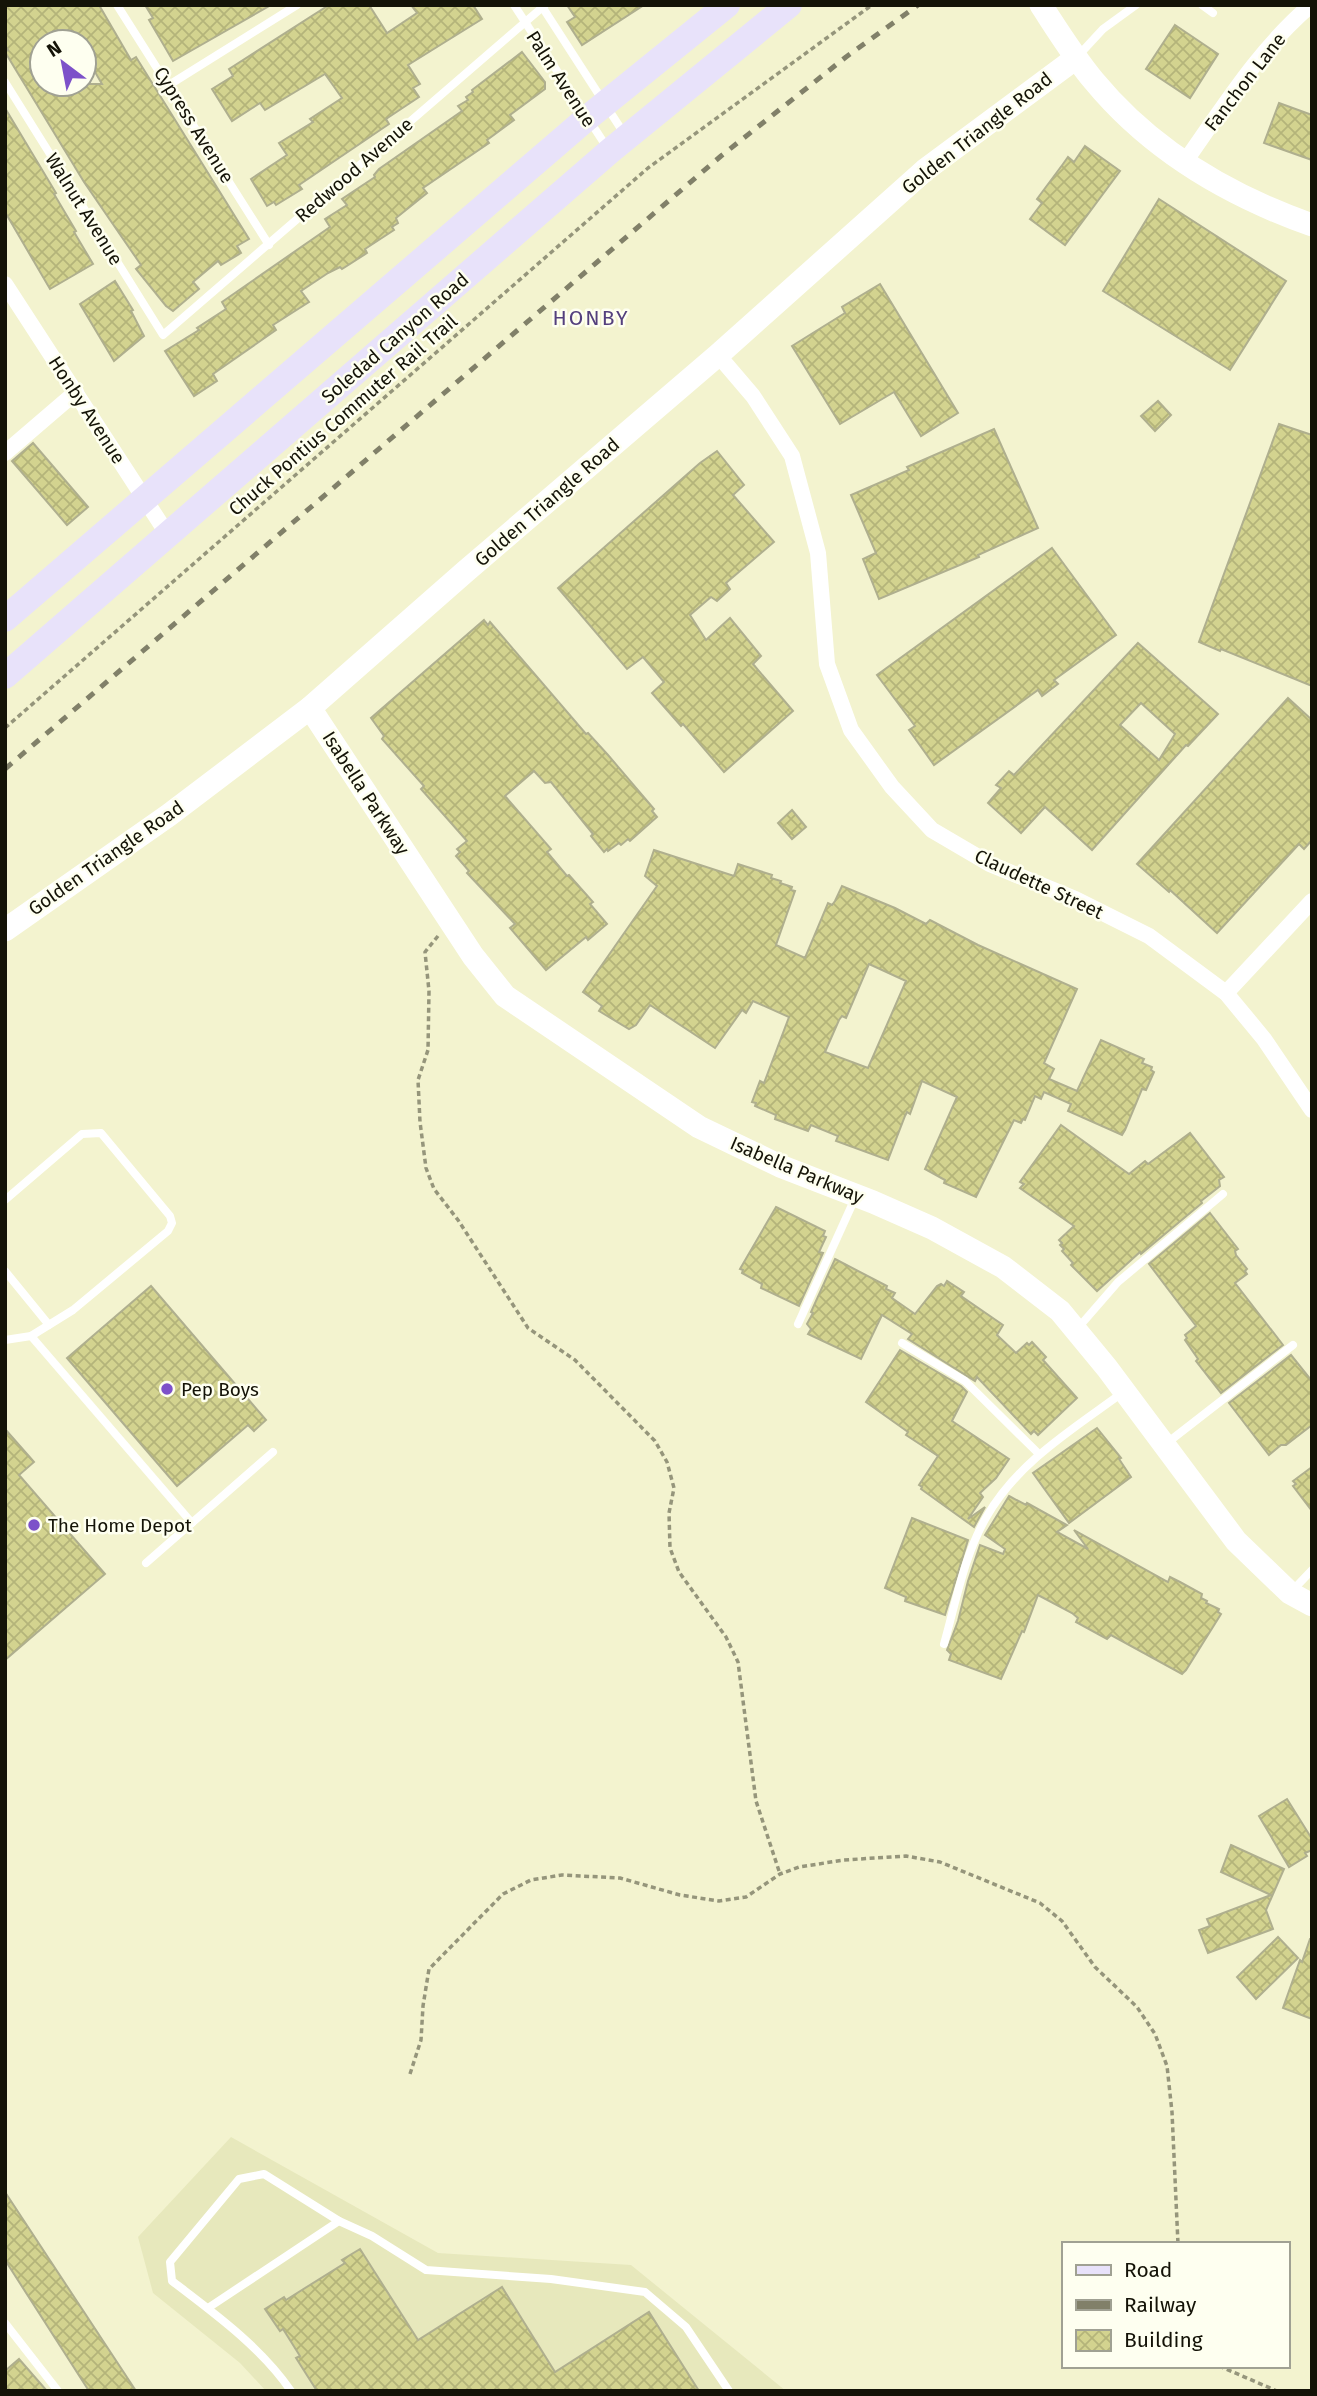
<svg xmlns="http://www.w3.org/2000/svg" width="1317" height="2396" viewBox="0 0 1317 2396" font-family="'Fira Sans',sans-serif">
<defs>
<pattern id="building-cross-hatch" width="8" height="8" patternUnits="userSpaceOnUse" patternTransform="scale(1.75)"><rect width="8" height="8" fill="#d3d38f"/><path d="M0 0l8 8M0 8l8-8" fill="none" stroke="#b4b47a"/></pattern>
</defs>
<rect width="100%" height="100%" fill="#f3f3cf"/>
<polygon fill="#e7e8bc" points="231,2137 438,2253 631,2265 786,2391 266,2391 240,2363 153,2293 138,2237"/>
<g fill="url(#building-cross-hatch)" stroke="#afaf8e" stroke-width="2" fill-rule="evenodd">
<path d="M5,5H99L131,60L136,57L249,239L237,246L241,253L221,265L218,261L193,282L199,289L173,311L166,306L136,269L141,265L84,182L5,52L8,50L5,45ZM42,42H84V53L102,84H42Z"/>
<polygon points="145,5 271,5 173,61 149,20 153,18"/>
<polygon points="329,5 369,5 387,33 417,13 411,5 473,5 482,19 408,65 420,84 413,88 419,97 386,119 389,124 299,185 302,189 276,205 274,202 267,206 251,179 287,155 279,143 313,122 310,119 342,98 325,74 265,110 260,103 232,121 212,89 233,76 229,69"/>
<polygon points="567,5 644,5 582,45 567,22 575,17"/>
<polygon points="1175,25 1218,54 1190,98 1146,69"/>
<polygon points="522,52 545,82 545,89 510,115 514,120 487,140 489,143 423,188 427,193 396,218 398,223 392,227 394,230 365,249 367,253 342,269 340,267 328,273 301,291 309,302 273,325 276,330 213,374 217,381 194,396 165,351 199,330 197,328 226,309 222,302 330,227 325,219 347,205 342,199 375,177 374,175 379,169 462,111 458,106 468,100 466,97 473,92 472,90"/>
<polygon points="1279,103 1312,115 1312,160 1264,143"/>
<polygon points="5,108 56,193 54,194 76,231 74,232 93,264 50,289 5,212"/>
<polygon points="1085,146 1120,171 1065,245 1030,219 1042,203 1037,199 1063,164 1068,157 1074,162"/>
<polygon points="1159,199 1286,281 1230,370 1103,291"/>
<polygon points="115,281 133,310 131,311 144,336 114,361 80,304"/>
<polygon points="880,284 958,413 921,436 894,392 840,424 792,346 845,313 842,307"/>
<polygon points="1158,401 1171,415 1155,431 1141,416"/>
<polygon points="1279,424 1312,435 1312,686 1221,649 1220,651 1199,642"/>
<polygon points="994,429 1038,528 978,555 979,557 879,599 863,559 876,553 851,495 909,470 907,467"/>
<polygon points="33,443 88,507 67,525 12,461"/>
<polygon points="717,451 744,485 733,495 774,542 726,583 730,589 717,601 711,597 690,615 706,640 730,618 761,656 753,664 793,711 724,772 683,724 681,726 652,693 664,682 643,657 627,669 558,588 700,463"/>
<polygon points="1052,548 1116,635 1054,680 1058,684 1042,696 1038,690 934,765 909,730 915,726 877,675"/>
<polygon points="484,620 488,625 490,622 586,734 588,733 608,755 654,809 652,811 657,817 630,841 628,839 621,845 619,843 608,851 607,849 604,852 591,836 593,834 551,782 545,783 534,771 505,796 551,849 547,852 567,876 569,875 593,902 590,904 607,924 588,940 586,937 546,970 510,928 515,924 467,873 469,871 456,856 460,852 457,849 467,841 421,789 424,786 382,739 384,736 371,718"/>
<path d="M1138,643L1218,714L1188,746L1186,745L1092,850L1045,807L1021,833L988,803L1001,788L996,785L1009,771L1014,775ZM1141,703L1175,734L1159,760L1120,725Z"/>
<polygon points="1288,698 1312,720 1312,840 1304,849 1299,844 1217,933 1170,890 1169,892 1137,864"/>
<polygon points="792,810 806,827 792,839 778,823"/>
<path d="M654,850L734,876L738,864L772,875L771,878L781,881L780,883L792,887L791,890L795,891L776,945L805,958L828,903L832,905L835,901L842,886L895,908L926,924L930,920L978,945L1077,989L1044,1063L1054,1069L1049,1079L1077,1091L1101,1040L1144,1059L1142,1063L1152,1067L1151,1070L1154,1072L1146,1090L1142,1089L1125,1130L1122,1135L1068,1111L1071,1104L1044,1092L1041,1099L1035,1096L1025,1120L1023,1119L1021,1123L1014,1120L976,1197L944,1183L945,1180L925,1169L957,1097L922,1081L910,1114L907,1112L905,1116L888,1160L836,1141L838,1136L811,1125L808,1131L775,1119L776,1115L755,1106L756,1103L752,1102L760,1081L764,1083L789,1017L753,1001L746,1013L742,1010L715,1048L650,1005L636,1025L629,1029L599,1011L602,1006L583,992L657,886L645,876ZM869,964L906,981L868,1068L825,1052L839,1020L842,1016L846,1018Z"/>
<polygon points="1061,1125 1129,1174 1145,1161 1148,1164 1190,1133 1224,1177 1219,1180 1220,1186 1201,1201 1202,1203 1141,1254 1140,1252 1097,1291 1071,1265 1073,1263 1062,1251 1064,1249 1060,1245 1062,1243 1059,1240 1074,1226 1020,1188 1024,1184 1020,1182"/>
<polygon points="776,1207 825,1231 823,1236 826,1237 819,1252 823,1253 799,1306 761,1288 762,1284 742,1273 743,1270 740,1269"/>
<polygon points="1210,1213 1238,1249 1235,1251 1236,1255 1247,1269 1245,1271 1247,1274 1235,1283 1283,1345 1221,1393 1196,1361 1198,1359 1185,1340 1187,1338 1185,1335 1196,1326 1149,1264"/>
<polygon points="835,1259 887,1286 886,1289 895,1293 892,1298 915,1314 937,1286 941,1284 944,1286 947,1281 964,1292 961,1296 1003,1325 997,1335 1016,1353 1027,1343 1029,1345 1032,1342 1046,1357 1043,1360 1077,1398 1038,1435 1034,1431 1031,1434 977,1377 975,1381 908,1339 912,1334 882,1315 861,1359 808,1334 811,1329 807,1324 813,1313 811,1312"/>
<polygon points="151,1286 266,1420 254,1431 248,1425 177,1486 67,1358"/>
<polygon points="900,1350 961,1386 967,1392 952,1421 1009,1459 996,1478 980,1493 983,1497 968,1519 985,1507 974,1527 921,1489 922,1487 919,1485 938,1456 906,1435 908,1432 866,1402"/>
<polygon points="1291,1355 1312,1381 1312,1425 1286,1445 1281,1445 1269,1455 1229,1403"/>
<polygon points="1097,1428 1121,1458 1119,1459 1131,1477 1069,1523 1033,1473"/>
<polygon points="5,1429 34,1462 19,1475 105,1574 5,1660"/>
<polygon points="1312,1467 1312,1511 1293,1486 1296,1484 1293,1481"/>
<polygon points="1009,1496 1026,1505 1027,1503 1067,1525 1057,1532 1088,1549 1074,1530 1168,1582 1170,1577 1180,1582 1202,1594 1201,1598 1207,1601 1206,1603 1219,1609 1218,1612 1221,1614 1186,1670 1182,1674 1111,1635 1107,1639 1076,1622 1078,1618 1072,1613 1038,1595 1024,1632 1022,1631 1001,1679 949,1660 951,1654 947,1650 958,1621 968,1581 980,1545 1003,1554 1005,1549 985,1535"/>
<polygon points="912,1518 968,1540 945,1615 905,1601 906,1597 885,1588"/>
<polygon points="1287,1799 1312,1839 1312,1850 1305,1853 1307,1856 1289,1867 1259,1816"/>
<polygon points="1231,1845 1284,1869 1266,1910 1273,1929 1208,1953 1199,1930 1210,1926 1207,1919 1271,1895 1221,1872"/>
<polygon points="1278,1937 1298,1958 1256,1999 1237,1977"/>
<polygon points="1310,1939 1312,1939 1312,2019 1283,2008 1300,1960 1302,1962"/>
<polygon points="5,2192 136,2391 89,2391 5,2260"/>
<polygon points="360,2249 418,2340 502,2287 555,2372 649,2312 699,2391 317,2391 296,2358 300,2356 283,2329 280,2331 265,2309 284,2297 286,2300 345,2263 342,2260"/>
<polygon points="19,2359 47,2391 5,2391 5,2371"/>
</g>
<g fill="none" stroke-linecap="round" stroke-linejoin="round">
<g stroke="#95957b" stroke-width="3.5" stroke-dasharray="5 3.5" stroke-linecap="butt">
<polyline points="5,728 648,168 872,5"/>
<polyline points="438,936 425,952 429,991 428,1050 418,1080 420,1122 426,1168 434,1189 458,1220 528,1328 575,1360 655,1441 667,1462 674,1488 669,1513 670,1548 679,1572 726,1637 738,1662 756,1801 780,1874"/>
<polyline points="410,2074 421,2040 423,2006 429,1969 503,1894 531,1880 562,1875 620,1878 680,1895 719,1901 746,1897 780,1874 799,1867 844,1860 906,1856 940,1862 1040,1903 1062,1921 1095,1967 1137,2007 1155,2034 1167,2066 1172,2112 1178,2244"/>
<polyline points="1219,2366 1277,2391"/>
</g>
<g stroke="#fff" stroke-width="8">
<polyline points="117,5 269,245"/>
<polyline points="514,5 608,149"/>
<polyline points="541,5 625,135"/>
<polyline points="1202,5 1213,13"/>
<polyline points="1078,56 1103,29 1136,5"/>
<polyline points="5,82 163,335 545,5"/>
<polyline points="169,85 297,5"/>
<polyline points="5,1200 82,1134 101,1133 170,1216 172,1223 168,1231 73,1310 31,1336 5,1340"/>
<polyline points="5,1271 49,1325"/>
<polyline points="798,1324 856,1196"/>
<polyline points="1078,1328 1118,1282 1223,1194"/>
<polyline points="31,1336 192,1523"/>
<polyline points="902,1343 965,1381 1039,1454"/>
<polyline points="1167,1443 1293,1345"/>
<polyline points="146,1563 273,1452"/>
<polyline points="1292,1591 1312,1570"/>
<path d="M944,1644C956,1602 964,1555 987,1516C1018,1462 1073,1429 1122,1393"/>
<polyline points="208,2308 339,2221"/>
<polyline points="5,2323 58,2391"/>
<path d="M291,2391C261,2347 214,2313 172,2281L170,2262L239,2179L264,2174L339,2221L372,2236L426,2270L551,2279L645,2292L686,2327L729,2391"/>
</g>
<g stroke="#fff" stroke-width="16">
<path d="M1184,163C1223,108 1259,49 1311,5"/>
<polyline points="5,284 168,535"/>
<polyline points="718,355 753,396 792,456 818,553 827,664 851,730 892,787 932,830 990,864 1075,899 1149,936 1226,993 1264,1039 1312,1110"/>
<polyline points="5,453 76,392"/>
<polyline points="1226,993 1312,901"/>
</g>
<g stroke="#fff" stroke-width="23">
<path d="M1041,5C1058,31 1074,57 1094,81C1151,150 1227,195 1312,225"/>
<polyline points="310,708 473,956 505,996 699,1127 780,1166 873,1202 932,1228 1003,1267 1060,1311 1107,1368 1236,1541 1290,1593 1312,1605"/>
<polyline points="5,930 169,815 310,708 466,571 718,355 925,170 1076,58"/>
</g>
<g stroke="#e8e2fa" stroke-width="26">
<polyline points="5,619 586,119 727,5"/>
<polyline points="5,676 610,151 789,5"/>
</g>
<polyline stroke="#818069" stroke-width="5" stroke-dasharray="9 9" stroke-linecap="butt" points="5,769 721,156 846,57 918,5"/>
</g>
<g fill="#7d51c9" stroke="#fefff0" stroke-width="2.5">
<circle cx="167" cy="1389" r="7"/>
<circle cx="34" cy="1525" r="7"/>
</g>
<g text-anchor="middle" dominant-baseline="central" stroke-width="5" stroke-linejoin="round" paint-order="stroke">
<g font-size="19" fill="#141307" stroke="#fefff0">
<text transform="translate(561 79) rotate(57)">Palm Avenue</text>
<text transform="translate(1245 82) rotate(-52)">Fanchon Lane</text>
<text transform="translate(194 125) rotate(58)">Cypress Avenue</text>
<text transform="translate(977 133) rotate(-38)">Golden Triangle Road</text>
<text transform="translate(354 170) rotate(-41)">Redwood Avenue</text>
<text transform="translate(84 209) rotate(58)">Walnut Avenue</text>
<text transform="translate(395 338) rotate(-41)">Soledad Canyon Road</text>
<text transform="translate(87 410) rotate(57)">Honby Avenue</text>
<text transform="translate(343 415) rotate(-41)">Chuck Pontius Commuter Rail Trail</text>
<text transform="translate(547 502) rotate(-41)">Golden Triangle Road</text>
<text transform="translate(366 793) rotate(57)">Isabella Parkway</text>
<text transform="translate(106 858) rotate(-35)">Golden Triangle Road</text>
<text transform="translate(1039 884) rotate(25)">Claudette Street</text>
<text transform="translate(797 1170) rotate(23)">Isabella Parkway</text>
</g>
<g font-size="19" fill="#141307" stroke="#fefff0" text-anchor="start">
<text x="181" y="1389">Pep Boys</text>
<text x="48" y="1525">The Home Depot</text>
</g>
<g font-size="21" letter-spacing="2" fill="#54407d" stroke="#fefff0">
<text x="591" y="318">HONBY</text>
</g>
</g>
<rect width="1317" height="2396" fill="none" stroke="#141307" stroke-width="14"/>
<rect x="1062" y="2242" width="228" height="126" fill="#fefff0" stroke="#a0a193" stroke-width="2"/>
<rect x="1076" y="2265" width="35" height="10" fill="#e8e2fa" stroke="#a0a193" stroke-width="2"/>
<text x="1124" y="2277" font-size="21" fill="#141307">Road</text>
<rect x="1076" y="2300" width="35" height="10" fill="#818069" stroke="#a0a193" stroke-width="2"/>
<text x="1124" y="2312" font-size="21" fill="#141307">Railway</text>
<rect x="1076" y="2330" width="35" height="21" fill="url(#building-cross-hatch)" stroke="#a0a193" stroke-width="2"/>
<text x="1124" y="2347" font-size="21" fill="#141307">Building</text>
<g transform="translate(63 63) rotate(328)"><circle r="33" fill="#fefff0" stroke="#a0a193" stroke-width="2"/>
<path d="M0-5L12 26L0 18L-12 26Z" fill="#7d51c9"/>
<text y="-10" font-size="19" font-weight="bold" text-anchor="middle" fill="#141307">N</text>
</g>
</svg>
